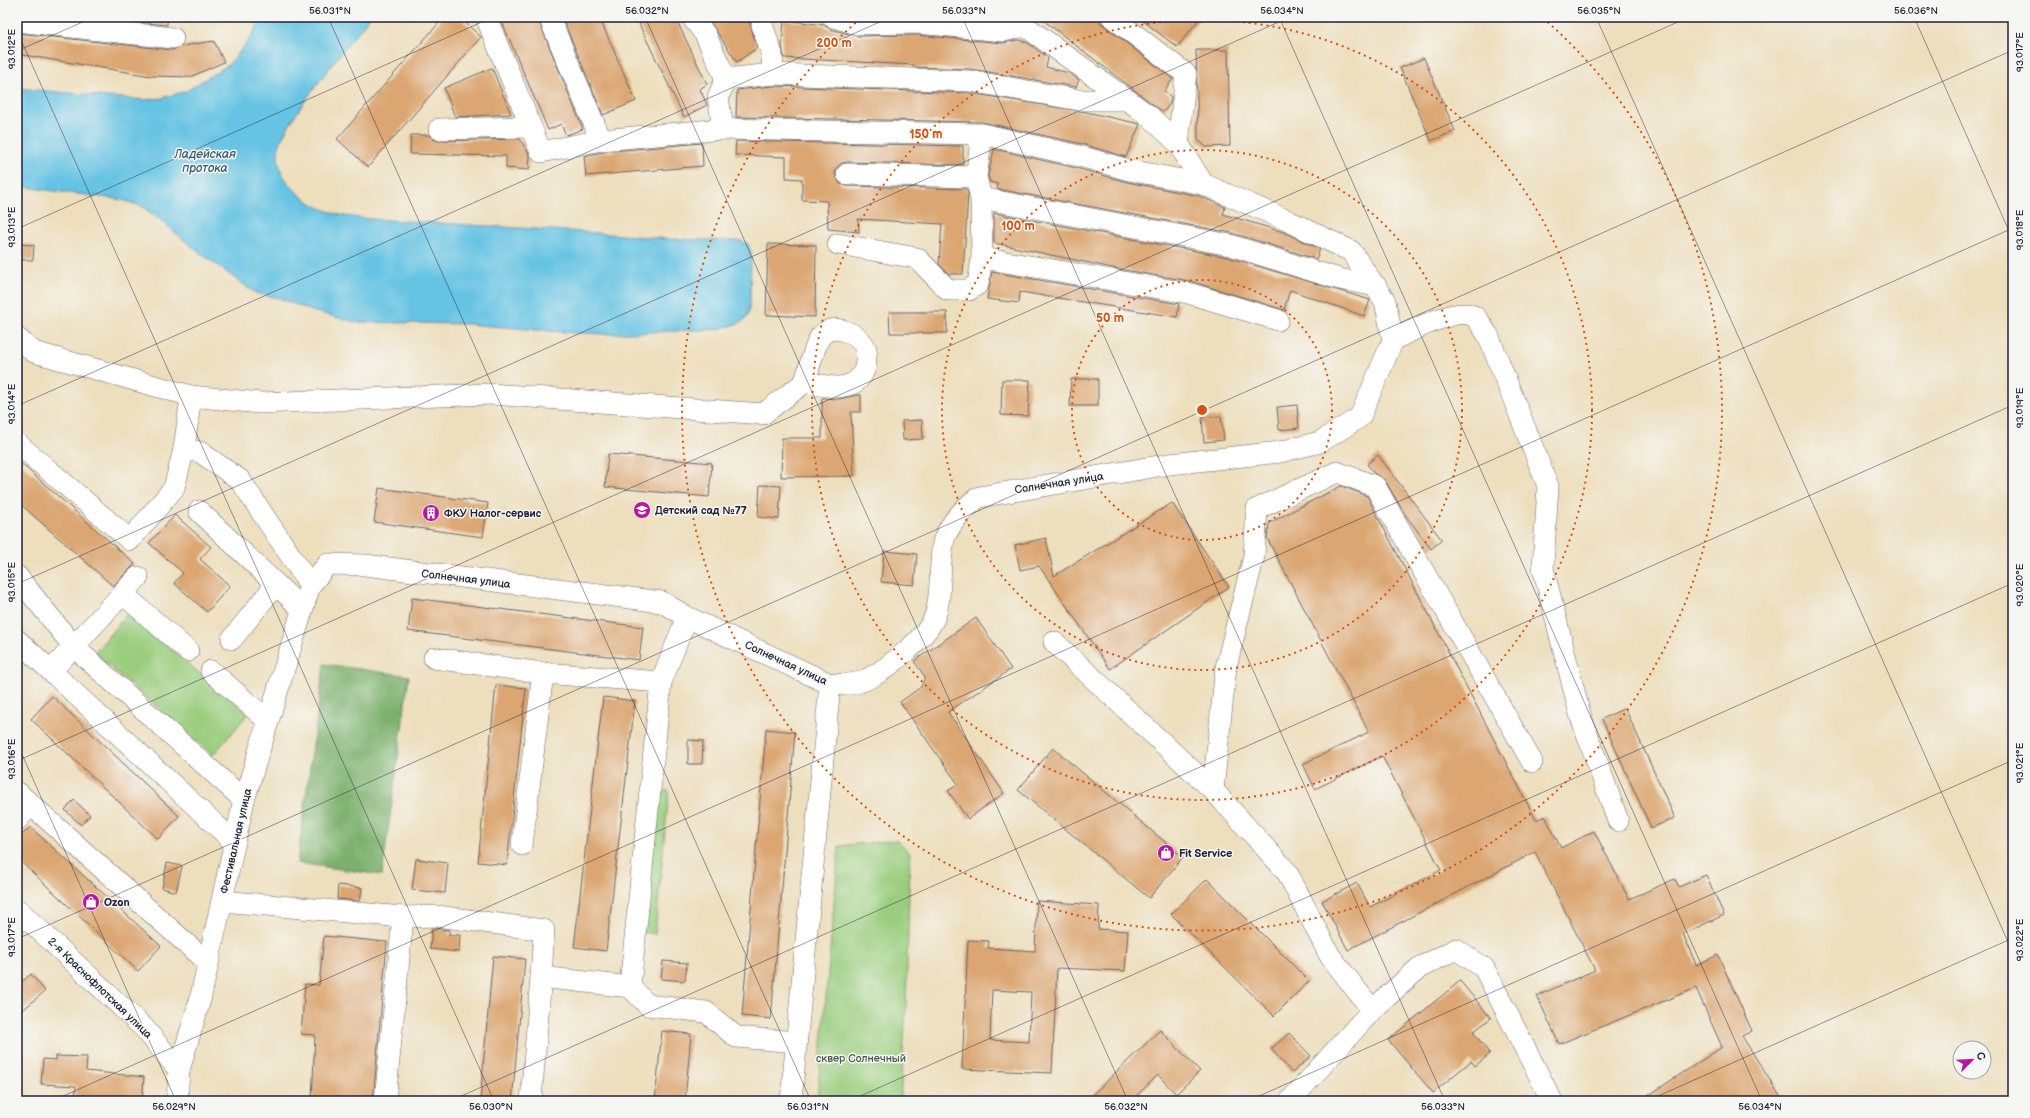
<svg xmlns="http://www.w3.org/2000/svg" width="2030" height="1118" viewBox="0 0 2030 1118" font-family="'Balsamiq Sans',sans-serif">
<rect width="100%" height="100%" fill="#f6f6f2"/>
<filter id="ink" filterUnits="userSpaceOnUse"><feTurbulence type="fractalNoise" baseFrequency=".025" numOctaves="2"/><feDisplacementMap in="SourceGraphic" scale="8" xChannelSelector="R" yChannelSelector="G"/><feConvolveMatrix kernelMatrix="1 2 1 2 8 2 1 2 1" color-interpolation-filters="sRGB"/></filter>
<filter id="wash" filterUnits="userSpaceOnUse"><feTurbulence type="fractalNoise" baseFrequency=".012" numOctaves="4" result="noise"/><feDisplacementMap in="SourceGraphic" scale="16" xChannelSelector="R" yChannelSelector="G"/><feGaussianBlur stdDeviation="0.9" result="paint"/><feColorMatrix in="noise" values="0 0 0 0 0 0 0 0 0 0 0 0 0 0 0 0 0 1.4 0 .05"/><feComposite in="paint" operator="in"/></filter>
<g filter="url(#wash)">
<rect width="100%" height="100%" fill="#eddebc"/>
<g fill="#9acd7d" stroke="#5e785c">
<polygon points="128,613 248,714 213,755 94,653"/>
<polygon points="656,790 669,791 655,934 642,932"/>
<polygon points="897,840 910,853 906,1007 900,1101 817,1101 839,846"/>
</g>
<polygon fill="#7bb06c" stroke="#4e6954" points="324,664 409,676 382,875 297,863"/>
<path fill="#65c3e3" stroke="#44728f" d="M263,17H370C351,41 279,127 278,152C276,181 306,204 331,212C344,217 359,218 373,219L584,232L670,239L741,241L748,244L751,252L750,303L748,315L743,321L737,324L718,329L607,334L574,333L465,324L354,322L312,311L279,298L255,293L196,250L157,217L141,206L123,200L17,186V88L108,97L145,100L162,98L186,91L228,65L247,43Z"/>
<g id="blocks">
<g fill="#dba671" fill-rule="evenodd">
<polygon points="91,17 167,17 167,25"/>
<polygon points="444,17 459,17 481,37 368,167 337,139"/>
<polygon points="500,17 537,17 583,129 566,135 561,124 548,130"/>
<polygon points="562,17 599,17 636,101 603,115"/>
<polygon points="654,17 675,17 707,84 700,89 707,105 684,117 639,24"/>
<polygon points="707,17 746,17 750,23 757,48 737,62"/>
<polygon points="1039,17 1093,17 1173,79 1164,91 1171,97 1170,104 1163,112"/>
<polygon points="1138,17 1201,17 1177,47"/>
<polygon points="784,20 824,25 830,29 857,36 917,35 1003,43 1019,40 1028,43 1048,58 1046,67 1069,73 1079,80 1076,87 971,69 914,67 914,65 784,58 782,46"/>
<polygon points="17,33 172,50 182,46 214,41 224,62 190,77 151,76 17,54"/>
<polygon points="1196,50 1228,50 1230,146 1206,147 1198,140"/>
<polygon points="1424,58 1455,131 1431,141 1400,68"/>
<polygon points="492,68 511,114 455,117 444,88"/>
<polygon points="773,86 969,93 1086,112 1140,124 1126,157 1082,144 982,122 736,117 737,90"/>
<polygon points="411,135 429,135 433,139 439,141 520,139 530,156 529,170 506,168 506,156 410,154"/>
<polygon points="736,141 963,146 963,165 847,162 842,163 837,167 835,174 840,184 847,186 966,189 968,194 963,274 949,274 939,264 942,224 858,219 859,232 828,229 827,201 802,200 802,179 786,178 786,157 735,155"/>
<polygon points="702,143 703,166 586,176 584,156 603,152"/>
<polygon points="994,149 1076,168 1127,182 1199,196 1225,207 1223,214 1283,232 1320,249 1316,259 1232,233 997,189 998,184 990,182 988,176"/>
<polygon points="994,213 1227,257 1370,300 1364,316 1290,290 1284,310 1190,281 1113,268 994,243"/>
<polygon points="17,244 34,245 33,260 17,260"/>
<polygon points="768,244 816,245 815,317 766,315"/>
<polygon points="992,272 1179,304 1177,317 1020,292 1019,303 987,299"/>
<polygon points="889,312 947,312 947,333 890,333"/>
<polygon points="1071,379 1098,379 1098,406 1070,406"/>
<polygon points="1002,380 1030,380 1028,416 1001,415"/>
<polygon points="857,395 861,395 861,412 851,412 854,476 781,477 782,438 822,438 822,398 839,399"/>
<polygon points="1297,405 1299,428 1279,430 1277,407"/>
<polygon points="1221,416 1224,440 1204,442 1202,418"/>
<polygon points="922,420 923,439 903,440 902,421"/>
<polygon points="608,454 712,463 709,497 605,487"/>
<polygon points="1378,455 1442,540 1431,549 1404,513 1385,480 1374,473 1367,464"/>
<polygon points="17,460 135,564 113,586 17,501"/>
<polygon points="760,485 781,486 779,519 758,517"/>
<polygon points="1341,486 1367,496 1536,820 1545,816 1561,848 1594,831 1629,899 1675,879 1679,887 1706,875 1724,915 1683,934 1696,965 1718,955 1752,1031 1742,1036 1783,1101 1640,1101 1722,1047 1696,988 1559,1044 1537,996 1595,970 1535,852 1348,950 1322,901 1357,883 1370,907 1441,870 1382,756 1315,789 1303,764 1369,732 1267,538 1268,531 1269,523"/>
<polygon points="379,488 488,503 483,537 374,522"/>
<polygon points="1172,503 1229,587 1110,669 1039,566 1020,570 1015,545 1046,538 1054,576"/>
<polygon points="175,515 211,547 200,559 230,586 207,612 174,583 183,573 149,543"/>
<polygon points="884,551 917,554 914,585 881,582"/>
<polygon points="412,598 643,627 639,660 408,631"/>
<polygon points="976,618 1011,669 948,712 1004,793 968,819 948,791 958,784 900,702 921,687 925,677 914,661"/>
<polygon points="496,685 526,688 507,865 478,862"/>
<polygon points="52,696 179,816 158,839 31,719"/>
<polygon points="603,697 635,701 606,951 574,947"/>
<polygon points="1625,708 1675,818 1651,828 1602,719"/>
<polygon points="766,729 795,732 771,1019 742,1016"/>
<polygon points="688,740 703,741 702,764 688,764"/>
<polygon points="1053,748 1183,857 1149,898 1018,790"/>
<polygon points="74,800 90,815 81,825 65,810"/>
<polygon points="30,827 161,946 138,971 17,858 17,840"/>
<polygon points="416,859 448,863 445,893 412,890"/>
<polygon points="167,863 182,866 176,892 162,888"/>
<polygon points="1207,879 1309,981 1274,1016 1171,914"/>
<polygon points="338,885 362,888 360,901 337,899"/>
<path d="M1037,901L1099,905L1098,929L1128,931L1125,971L1057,968L1052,1073L962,1069L968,940L989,941L988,948L1035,951ZM992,990L1031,992L1029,1042L990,1040Z"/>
<polygon points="432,928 449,930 449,935 460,935 459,952 430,949"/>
<polygon points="324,936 387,942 373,1101 312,1101 315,1035 301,1034 305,984 319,985"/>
<polygon points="493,956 525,959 512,1101 480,1101"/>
<polygon points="663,961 687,963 685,981 661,979"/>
<polygon points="31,974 45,991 17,1015 17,986"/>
<polygon points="1460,981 1491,1018 1473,1032 1490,1054 1475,1066 1471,1061 1433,1093 1388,1040"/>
<polygon points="1160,1030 1200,1071 1176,1094 1158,1075 1131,1101 1086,1101"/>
<polygon points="662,1031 691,1034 685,1101 655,1101"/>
<polygon points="1289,1033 1311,1056 1292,1073 1271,1049"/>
<polygon points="56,1056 87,1057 86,1071 144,1077 142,1101 75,1101 76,1086 41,1084 43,1059 56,1060"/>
</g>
</g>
</g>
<g filter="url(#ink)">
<use href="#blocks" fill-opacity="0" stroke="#696468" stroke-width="1"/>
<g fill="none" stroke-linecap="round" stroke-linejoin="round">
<g stroke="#696468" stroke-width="22">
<g id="minor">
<polyline points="486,17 531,127"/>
<polyline points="549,17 601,140"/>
<polyline points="692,17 705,34 726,79 773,74 970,81 1079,100 1128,100"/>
<polyline points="833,17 857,24 917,23 1004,31 1025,26"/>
<polyline points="1017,17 1025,26 1148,115 1178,143 1203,184"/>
<polyline points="1112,17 1186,74 1178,143"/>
<polyline points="17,21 173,38"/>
<polyline points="762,25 772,54 773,74"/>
<polyline points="439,129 531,127 541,152 601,140 723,129 982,134 1079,156 1129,170 1203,184 1284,219 1351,251 1385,301 1393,340"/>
<polyline points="723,129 718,97 726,79"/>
<polyline points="847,174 976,177"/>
<polyline points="981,198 1230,245 1339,279 1376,286"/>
<polyline points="838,244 917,258 948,290 969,290 978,284 982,258 981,198 976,177 982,134"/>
<polyline points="982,258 1188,293 1278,320"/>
<polyline points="17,338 34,352 191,396 184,449"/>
<path d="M1393,340C1409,332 1459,305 1475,317C1480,321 1484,330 1488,335L1548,486L1543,568L1580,714L1618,821"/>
<path d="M191,396L260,403L491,394L763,414L805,382C815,384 827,387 838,387C856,386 866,376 866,358C866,356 867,352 866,349C860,334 833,321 821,336C815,343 808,372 805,382"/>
<polyline points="17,443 130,540 174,488 184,449 200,452 240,480 310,585"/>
<polyline points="199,511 302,609"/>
<polyline points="17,576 74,647 244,800"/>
<polyline points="123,594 188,651"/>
<polyline points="232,639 276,584"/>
<polyline points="17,640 51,671 138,577"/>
<polyline points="1054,642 1213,790 1287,872 1330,956 1372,1010"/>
<polyline points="434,658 543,673"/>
<polyline points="51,671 235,843"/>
<polyline points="211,671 268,721"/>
<polyline points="1213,790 1226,667 1254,556 1257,509 1337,472 1375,486 1532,762"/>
<polyline points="17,792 208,963"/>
<polyline points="17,820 31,805"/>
<polyline points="522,845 543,673 661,682"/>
<polyline points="222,901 403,917 437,916 544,930 541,977 630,987 648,1005 706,1012 736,1037 797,1042"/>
<polyline points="17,909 144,1028 179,1070"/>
<polyline points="630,987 661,682 687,617"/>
<path d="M177,1101L179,1070L200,1000L244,800L310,585L328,564L365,565L662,602L687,617L830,684C841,685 849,685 860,682C881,675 928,637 935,616C943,592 938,564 944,539C950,523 965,507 979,497L1170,464L1280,452L1320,442L1360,417L1393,340"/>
<polyline points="385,1101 403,917"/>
<polyline points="531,1101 541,977"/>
<polyline points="791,1101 830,684"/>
<polyline points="1290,1101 1372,1010 1419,968 1456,949 1484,968 1552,1101"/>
</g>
</g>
<use href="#minor" stroke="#fff" stroke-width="21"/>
</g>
</g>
<path fill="none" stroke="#22223b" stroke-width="1" stroke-opacity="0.45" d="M328,17L811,1101M645,17L1128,1101M962,17L1445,1101M1279,17L1762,1101M1596,17L2013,953M1914,17L2013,240M17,31L494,1101M17,51L94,17M17,229L493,17M17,406L891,17M17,584L1290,17M17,743L176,1101M17,761L1689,17M17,939L2013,50M52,1101L2013,228M450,1101L2013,405M849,1101L2013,583M1248,1101L2013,760M1647,1101L2013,938"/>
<g fill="none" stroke="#d45411" stroke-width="2" stroke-dasharray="2 4">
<circle cx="1202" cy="410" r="130"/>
<circle cx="1202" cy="410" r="260"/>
<circle cx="1202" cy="410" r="390"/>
<path d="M1543 18A520 520 0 1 1 861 18"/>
</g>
<defs>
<g id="school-disc" transform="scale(0.9)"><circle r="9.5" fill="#b5179e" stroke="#f6f6f2"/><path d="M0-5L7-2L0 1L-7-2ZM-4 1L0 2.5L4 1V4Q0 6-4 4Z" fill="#fff"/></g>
<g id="building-disc" transform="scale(0.9)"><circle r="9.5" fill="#b5179e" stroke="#f6f6f2"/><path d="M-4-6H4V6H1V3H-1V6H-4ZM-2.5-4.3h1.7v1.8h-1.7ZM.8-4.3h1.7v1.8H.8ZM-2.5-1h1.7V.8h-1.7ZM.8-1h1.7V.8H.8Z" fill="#fff"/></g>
<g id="shop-disc" transform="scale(0.9)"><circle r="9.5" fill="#b5179e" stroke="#f6f6f2"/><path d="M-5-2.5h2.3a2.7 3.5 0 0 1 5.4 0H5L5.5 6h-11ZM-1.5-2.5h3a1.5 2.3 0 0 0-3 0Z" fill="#fff"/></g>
</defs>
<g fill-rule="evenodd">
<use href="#school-disc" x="642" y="510"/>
<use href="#building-disc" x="431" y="513"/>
<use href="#shop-disc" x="1166" y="853"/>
<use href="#shop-disc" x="91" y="902"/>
</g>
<g text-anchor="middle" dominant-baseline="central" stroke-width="3" stroke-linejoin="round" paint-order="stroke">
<g font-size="11" fill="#22223b" stroke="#f6f6f2">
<text transform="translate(1059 483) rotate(-9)">Солнечная улица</text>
<text transform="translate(466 579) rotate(7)">Солнечная улица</text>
<text transform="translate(786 663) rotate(25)">Солнечная улица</text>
<text transform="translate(236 841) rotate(-77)">Фестивальная улица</text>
<text transform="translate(100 988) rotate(44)">2-я Краснофлотская улица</text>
</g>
<g font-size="11" font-weight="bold" fill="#22223b" stroke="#f6f6f2" text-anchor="start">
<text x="655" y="510">Детский сад №77</text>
<text x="444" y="513">ФКУ Налог-сервис</text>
<text x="1179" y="853">Fit Service</text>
<text x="104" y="902">Ozon</text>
</g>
<g font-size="11" fill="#46554f" stroke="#f6f6f2">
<text x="861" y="1058">сквер Солнечный</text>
</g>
<g font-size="12" font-style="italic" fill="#395a76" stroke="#f6f6f2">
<text x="205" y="154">Ладейская<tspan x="205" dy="14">протока</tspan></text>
</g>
</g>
<circle cx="1202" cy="410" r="6" fill="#d45411" stroke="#f6f6f2" stroke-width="2"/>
<g font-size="12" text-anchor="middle" font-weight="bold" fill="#d45411" stroke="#f6f6f2" stroke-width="3" stroke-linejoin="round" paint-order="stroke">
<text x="834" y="47">200 m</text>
<text x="926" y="138">150 m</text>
<text x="1018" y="230">100 m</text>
<text x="1110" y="322">50 m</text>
</g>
<rect width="2030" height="1118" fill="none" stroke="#f6f6f2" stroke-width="44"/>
<g transform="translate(1972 1060) rotate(66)"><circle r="19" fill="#f6f6f2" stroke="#a1a1a9"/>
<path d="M0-3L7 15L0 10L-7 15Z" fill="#b5179e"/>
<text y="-6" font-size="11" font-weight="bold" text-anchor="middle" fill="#22223b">С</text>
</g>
<rect x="22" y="22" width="1986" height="1074" fill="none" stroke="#22223b" stroke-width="1.5"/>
<g font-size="10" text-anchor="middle" fill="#22223b">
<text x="330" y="14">56.031°N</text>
<text x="647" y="14">56.032°N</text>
<text x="964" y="14">56.033°N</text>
<text x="1282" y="14">56.034°N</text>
<text x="1599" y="14">56.035°N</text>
<text x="1916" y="14">56.036°N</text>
<text transform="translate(11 49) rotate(-90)" y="4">93.012°E</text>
<text transform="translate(2019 52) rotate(-90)" y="4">93.017°E</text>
<text transform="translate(11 227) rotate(-90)" y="4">93.013°E</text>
<text transform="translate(2019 230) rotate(-90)" y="4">93.018°E</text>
<text transform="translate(11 404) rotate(-90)" y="4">93.014°E</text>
<text transform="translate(2019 408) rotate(-90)" y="4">93.019°E</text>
<text transform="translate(11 582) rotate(-90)" y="4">93.015°E</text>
<text transform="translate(2019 585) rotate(-90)" y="4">93.020°E</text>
<text transform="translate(11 759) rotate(-90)" y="4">93.016°E</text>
<text transform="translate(2019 763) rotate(-90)" y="4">93.021°E</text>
<text transform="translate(11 937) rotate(-90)" y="4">93.017°E</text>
<text transform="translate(2019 940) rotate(-90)" y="4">93.022°E</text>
<text x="174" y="1110">56.029°N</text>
<text x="491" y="1110">56.030°N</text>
<text x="808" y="1110">56.031°N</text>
<text x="1126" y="1110">56.032°N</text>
<text x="1443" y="1110">56.033°N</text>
<text x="1760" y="1110">56.034°N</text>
</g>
</svg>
